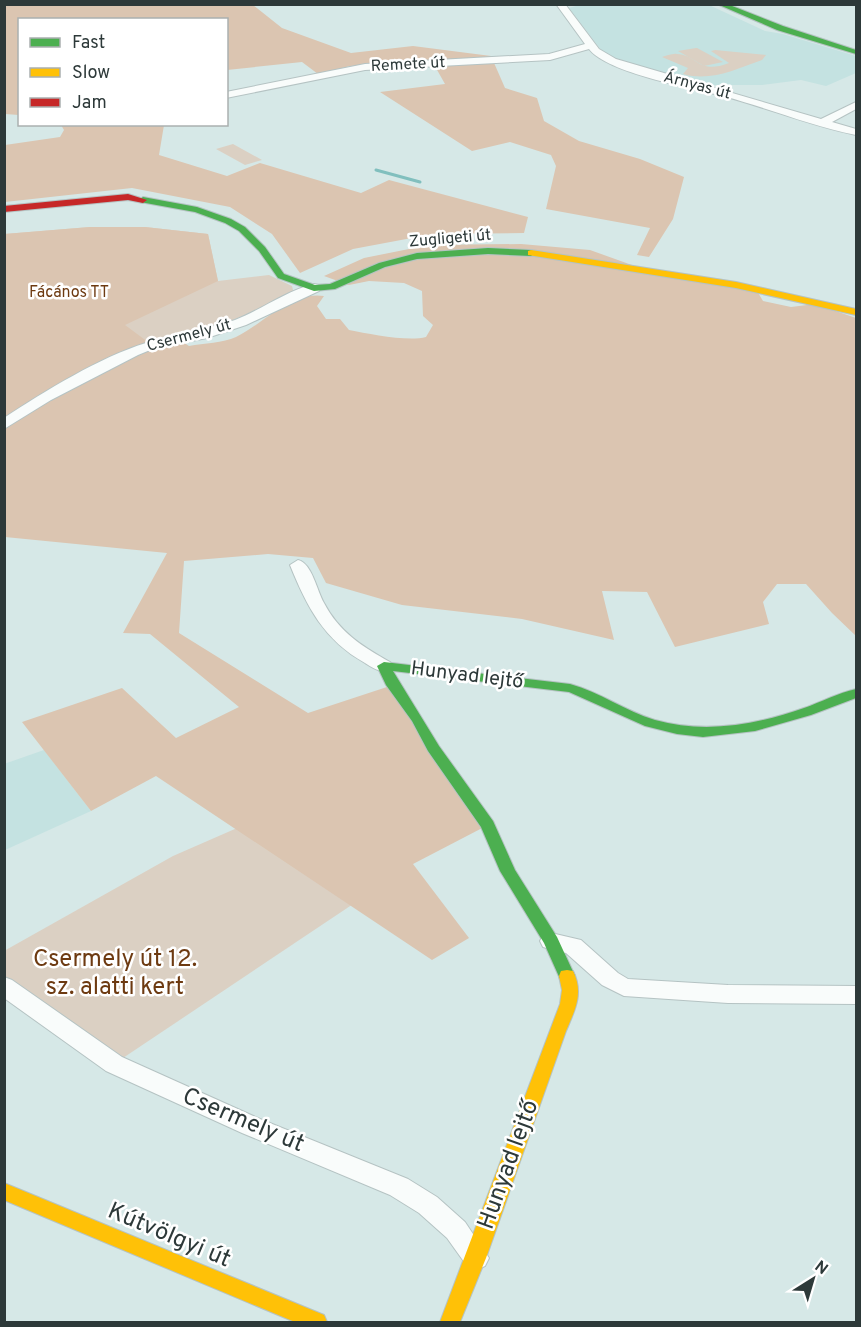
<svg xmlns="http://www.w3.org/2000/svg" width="861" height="1327" viewBox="0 0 861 1327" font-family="Overpass,sans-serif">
<rect width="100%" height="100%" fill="#d6e8e7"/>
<g fill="#c4e2e1">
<polygon points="583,4 709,5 765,31 783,34 856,56 856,73 826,86 801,80 762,85 700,85 619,61 601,50 569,8"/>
<polygon points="44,750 91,811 5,850 4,764"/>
</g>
<g fill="#dbd0c3">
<polygon points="696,48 697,48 723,62 704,66 678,51"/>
<path d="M715,50L766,55L762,60C736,69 711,82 683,74L688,68L662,57C666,56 673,53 677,54C698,55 698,75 729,63L711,51Z"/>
<polygon points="233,144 262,160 245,165 216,149"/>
<polygon points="90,227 145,227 208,234 218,281 269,275 292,286 294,294 226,323 133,352 5,234"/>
<polygon points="317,793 413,864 114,1064 5,986 4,951 173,856"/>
</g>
<g fill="#dbc5b1">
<polygon points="4,5 253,5 282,28 351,53 413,46 491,56 505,88 537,98 544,121 579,141 640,159 684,177 673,219 649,257 637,255 650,228 546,209 556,166 551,155 510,142 472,151 380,92 445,84 432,61 350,66 318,74 302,62 227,70 226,20 20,20 19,115 5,114"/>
<polygon points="61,125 164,125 159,155 227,176 260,163 361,193 389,180 528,217 524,233 433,234 353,249 300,273 272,234 230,207 132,188 5,202 5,145 60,137 64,130"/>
<path d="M90,227H145L208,234L218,281L125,325L152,345L177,338L189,346C204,343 223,343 236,337C265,323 290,291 324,296L317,306L326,319H340L349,330C370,334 408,342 426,337L433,325L423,316L422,291L404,283L369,281L349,285L324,276L364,258L429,245L521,244L590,250L643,269L757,291L763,301L791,307L815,304L856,318V636L832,613L806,584H777L763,602L769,624L675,647L647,592L602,591L614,640L522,619L402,605L326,583L313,558L268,554L184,561L179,633L308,713L393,685L488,825L413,864L469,938L432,960L156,776L91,811L22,722L122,688L176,738L239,707L150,634L123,633L167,553L5,537L4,234Z"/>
</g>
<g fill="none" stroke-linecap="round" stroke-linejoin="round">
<polyline stroke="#81bfbe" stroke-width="3" points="376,170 420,182"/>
<g stroke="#b5c3c3" stroke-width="2">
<g id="street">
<path d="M556,4H565L599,49L616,59L821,119L856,102V109L832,122L856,129V135C811,126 768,108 723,96C692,88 607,73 589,49L550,60L365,70L226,98V92L365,64L549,54L585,44Z"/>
<path d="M314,284L319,285L321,288L319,291L246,325L207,338L155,348L138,355L51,400L4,429V418C45,391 100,357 146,343C175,333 205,330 235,320C261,310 286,291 314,284Z"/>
<path d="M298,560C312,563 317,591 324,603C339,632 363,647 390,662L393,666L390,670C380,673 373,668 365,663C324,640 307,607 290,565Z"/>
<polygon points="551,933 581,940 618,973 628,979 728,985 856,986 856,1004 728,1003 624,996 602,985 566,953 543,947 540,941 543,935"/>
<polygon points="4,977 12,980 122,1057 260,1119 408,1179 437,1197 465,1222 489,1258 485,1266 476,1270 467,1266 447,1238 419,1213 390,1195 242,1133 106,1071 4,998"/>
</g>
</g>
<g stroke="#b5c3c3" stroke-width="2">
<g id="fast">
<polygon points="717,4 727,4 783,26 856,50 856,54 777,30"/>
<polygon points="143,197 197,207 231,219 245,227 265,247 284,274 315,285 330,284 379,263 417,253 488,248 531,250 536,253 531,256 488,254 417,259 385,267 335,289 314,291 278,278 259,251 239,231 225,223 195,212 140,202 139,200"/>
<path d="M384,662L570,684C600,692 625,711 655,720C705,734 756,725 804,708C821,702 838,693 856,689V698L811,715L755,731L703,737L677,734L645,726L569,692L393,671L439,746L493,821L515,870L557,937L575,976L573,981L567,982L561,981L544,943L500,871L481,827L428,751L412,721L386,685L377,666Z"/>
</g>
</g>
<g stroke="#b5c3c3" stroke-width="2">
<g id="slow">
<polygon points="531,250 736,282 856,309 856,315 736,288 528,255 528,251"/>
<path d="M567,970L573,971C584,993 575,1010 566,1031L486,1258L460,1322H440L560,1004L562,990L559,976L561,971Z"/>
<polygon points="4,1183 324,1315 327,1322 295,1322 4,1200"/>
</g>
</g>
<g stroke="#b5c3c3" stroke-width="2">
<polygon id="jam" points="128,194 147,200 143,203 128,200 4,212 4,206"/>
</g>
<use href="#street" fill="#f9fcfb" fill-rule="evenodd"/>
<use href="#fast" fill="#4caf50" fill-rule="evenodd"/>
<use href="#slow" fill="#ffc107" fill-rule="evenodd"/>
<use href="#jam" fill="#c62828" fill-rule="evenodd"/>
</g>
<g text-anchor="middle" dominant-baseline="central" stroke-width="5" stroke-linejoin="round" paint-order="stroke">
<g font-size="16" fill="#2d3939" stroke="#fff">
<text transform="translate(408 65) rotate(-3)">Remete út</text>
<text transform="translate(697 86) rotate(15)">Árnyas út</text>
<text transform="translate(450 239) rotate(-5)">Zugligeti út</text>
<text transform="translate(189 336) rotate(-15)">Csermely út</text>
</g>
<g font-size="16" fill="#6d3a11" stroke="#fff">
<text x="69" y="293">Fácános TT</text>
</g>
<g font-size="20" fill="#2d3939" stroke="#fff">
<text transform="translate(467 676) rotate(7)">Hunyad lejtő</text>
</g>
<g font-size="24" fill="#6d3a11" stroke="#fff">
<text x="115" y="960">Csermely út 12.<tspan x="115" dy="28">sz. alatti kert</tspan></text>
</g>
<g font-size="24" fill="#2d3939" stroke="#fff">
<text transform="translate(243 1121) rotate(23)">Csermely út</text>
<text transform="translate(509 1165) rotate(-70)">Hunyad lejtő</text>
<text transform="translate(169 1236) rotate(23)">Kútvölgyi út</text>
</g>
</g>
<rect width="861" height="1327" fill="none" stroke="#2d3939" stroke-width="12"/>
<rect x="18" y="18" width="210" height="108" fill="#ffffff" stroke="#abb0b0" stroke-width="1.5"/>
<rect x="30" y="38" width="30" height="9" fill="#4caf50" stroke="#abb0b0" stroke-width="1.5"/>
<text x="72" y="48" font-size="18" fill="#2d3939">Fast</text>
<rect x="30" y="68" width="30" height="9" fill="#ffc107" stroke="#abb0b0" stroke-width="1.5"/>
<text x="72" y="78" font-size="18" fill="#2d3939">Slow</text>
<rect x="30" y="98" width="30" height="9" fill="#c62828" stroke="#abb0b0" stroke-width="1.5"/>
<text x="72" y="108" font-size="18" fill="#2d3939">Jam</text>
<g transform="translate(813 1279) rotate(37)" stroke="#ffffff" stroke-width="4.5" paint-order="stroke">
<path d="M0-4.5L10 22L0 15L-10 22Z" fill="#2d3939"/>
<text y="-9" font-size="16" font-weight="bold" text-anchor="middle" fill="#2d3939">N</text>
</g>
</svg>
